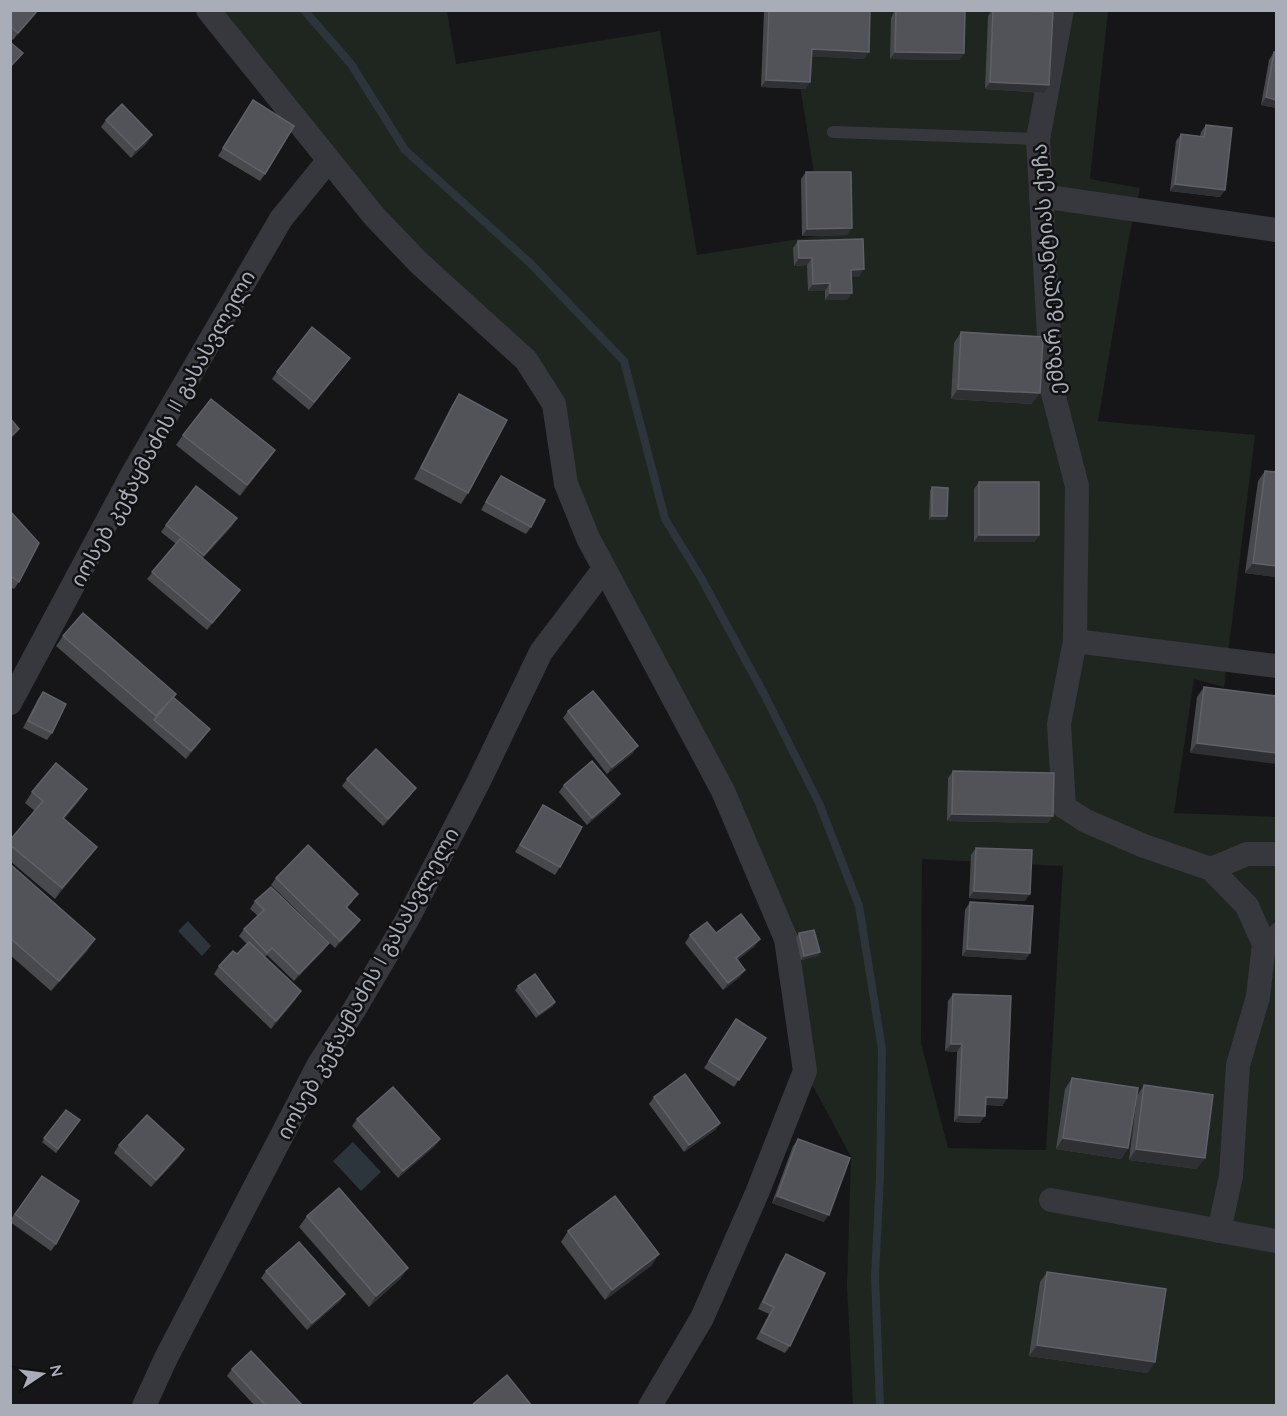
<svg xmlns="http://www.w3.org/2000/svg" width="1287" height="1416" viewBox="0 0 1287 1416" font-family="Quicksand,'Noto Sans Georgian',sans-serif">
<rect width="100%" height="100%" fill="#161618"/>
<path fill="#1e261f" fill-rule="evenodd" d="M858,10L1108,11L1090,179L1140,188L1129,237L1098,421L1255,435L1224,687L1194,679L1174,813L1276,817V1405H853L847,1286L851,1157L805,1071L786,939L604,569L554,404L418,262L208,11H447L456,64L660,31L697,255L824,235L790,24ZM922,859L1063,866L1046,1150L948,1148L921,1043Z"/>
<g fill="#2c353c">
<polygon points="188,921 211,946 202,956 178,931"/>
<polygon points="353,1142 381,1172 361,1191 333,1161"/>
</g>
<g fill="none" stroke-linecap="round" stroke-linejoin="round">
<polyline stroke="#2c353c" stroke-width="8" points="304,10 351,64 405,150 530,263 624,361 665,519 700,576 764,694 819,803 859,906 882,1049 880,1177 875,1276 880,1406"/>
<g stroke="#37383d" stroke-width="12">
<polyline points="833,132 1038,139"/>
<polyline points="1264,944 1276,929"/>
</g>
<g stroke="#37383d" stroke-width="24">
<polyline points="208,10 374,216 418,262 526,360 554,404 566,484 588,538 723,791 786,939 805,1071 757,1193 702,1318 650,1406"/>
<polyline points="1062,10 1038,139 1052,389 1077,486 1075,641 1059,724 1064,807 1086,821 1144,846 1211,869 1247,906 1264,944 1258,997 1238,1065 1231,1176 1219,1231"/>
<polyline points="1041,196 1276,230"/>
<polyline points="1075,641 1276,666"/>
<polyline points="10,703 133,473 222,320 281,219 328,161"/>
<polyline points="1211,869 1247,854 1276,854"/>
<polyline points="1051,1200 1276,1241"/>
<polyline points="144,1406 166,1358 319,1064 354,1010 407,920 478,783 541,652 604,569"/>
</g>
</g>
<g fill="#47494d">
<polygon points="10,10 38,10 13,40 10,37"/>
<polygon points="766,10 870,10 864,59 811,56 810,82 805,89 761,87 764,12"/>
<polygon points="895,10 964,53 959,60 890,59 891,18"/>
<polygon points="992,10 1020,10 1044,93 985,89 988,16"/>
<polygon points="1274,52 1276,53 1276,108 1261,105 1269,60"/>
<polygon points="253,100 265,174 260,181 218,156"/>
<polygon points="106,120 147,143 131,158 101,127"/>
<polygon points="1206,125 1220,197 1170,191 1176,141 1181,134 1200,136 1201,132"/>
<polygon points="806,172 847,235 802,236 801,179"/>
<polygon points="798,241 859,277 852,277 847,300 825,300 825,291 808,291 807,265 794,266 793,248"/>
<polygon points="961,332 1032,404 951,399 954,343"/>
<polygon points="345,365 309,410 272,379 277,372"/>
<polygon points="459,394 468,493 461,504 414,479 452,405"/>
<polygon points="183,435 268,460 240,496 176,445"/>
<polygon points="1265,471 1276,577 1245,573 1258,481"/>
<polygon points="501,476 531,527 526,534 481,510 496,483"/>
<polygon points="979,482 1039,535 1034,542 974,542 974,489"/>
<polygon points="932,487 947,516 945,520 929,520 930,491"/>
<polygon points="10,511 19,582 14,589 10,587"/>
<polygon points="166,525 232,526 203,558 235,597 207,630 147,579 176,544 161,532"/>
<polygon points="63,636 173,697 205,736 186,759 56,646"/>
<polygon points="1204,687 1276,696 1190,753 1197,697"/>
<polygon points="43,692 52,733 47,740 23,728 38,699"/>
<polygon points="568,711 633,753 607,774 563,718"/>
<polygon points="953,771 1048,823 947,821 948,778"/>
<polygon points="347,779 411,795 383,826 342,786"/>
<polygon points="564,785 615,801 587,825 559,792"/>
<polygon points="87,789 64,819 97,847 89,857 55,899 10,861 10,840 35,811 25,803 32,792"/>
<polygon points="543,805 560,867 555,875 515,852"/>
<polygon points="976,848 1025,901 969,898 971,855"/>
<polygon points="10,864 88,950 51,991 10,955"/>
<polygon points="276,878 353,901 347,908 360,920 355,927 335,948 271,885"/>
<polygon points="255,901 324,950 294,981 267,955 265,957 296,999 271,1029 214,974 219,966 237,954 247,944 239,936 244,929 258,916 250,909"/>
<polygon points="970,902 1030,953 1025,960 962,956 965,910"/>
<polygon points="716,933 755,946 737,960 740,977 723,990 685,943 690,935"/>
<polygon points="799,933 820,952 817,956 801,960 796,937"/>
<polygon points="518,986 553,1006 536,1018 515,990"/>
<polygon points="953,994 1007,1098 1002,1106 986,1105 980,1123 954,1122 957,1052 945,1051 948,1001"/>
<polygon points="736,1019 766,1038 734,1087 704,1068"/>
<polygon points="1072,1078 1128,1148 1121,1159 1056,1149 1065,1089"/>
<polygon points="1144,1085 1197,1169 1129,1160 1137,1096"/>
<polygon points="654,1097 720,1123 715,1130 684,1152 649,1104"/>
<polygon points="66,1110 80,1120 56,1153 42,1142"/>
<polygon points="357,1119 440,1139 435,1146 398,1178 352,1126"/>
<polygon points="798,1139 824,1222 772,1203 793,1146"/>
<polygon points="119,1145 184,1149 179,1157 151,1187 114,1153"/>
<polygon points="42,1176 56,1244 51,1251 10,1222 10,1220"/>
<polygon points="307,1216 401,1278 369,1307 299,1227"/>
<polygon points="568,1231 652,1265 605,1300 561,1242"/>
<polygon points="786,1254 790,1346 785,1353 756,1339 769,1314 758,1309 781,1261"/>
<polygon points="266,1271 345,1294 340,1301 307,1330 261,1278"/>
<polygon points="1047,1272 1148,1373 1029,1356 1040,1282"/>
<polygon points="232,1369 303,1406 255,1406 227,1376"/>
</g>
<g fill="#2f3033">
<polygon points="38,10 35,15 13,40 18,33"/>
<polygon points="812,49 869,52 864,59 807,56"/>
<polygon points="895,52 964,53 959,60 890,59"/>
<polygon points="766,80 810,82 805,89 761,87"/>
<polygon points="990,82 1049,85 1044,93 985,89"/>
<polygon points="1266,97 1276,100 1276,108 1261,105"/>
<polygon points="152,135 147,143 131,158 136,150"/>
<polygon points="1175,184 1225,190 1220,197 1170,191"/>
<polygon points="852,228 847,235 802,236 807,229"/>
<polygon points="799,258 812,258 807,265 794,266"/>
<polygon points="864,269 859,277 846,277 851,270"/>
<polygon points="830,283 825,291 808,291 813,284"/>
<polygon points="830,293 852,293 847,300 825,300"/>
<polygon points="958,389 1040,393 1032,404 951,399"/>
<polygon points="19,429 14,436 10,440 10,437"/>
<polygon points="275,450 268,460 240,496 247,485"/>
<polygon points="932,516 947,516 945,520 929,520"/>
<polygon points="237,518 232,526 199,562 204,555"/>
<polygon points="979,535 1039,535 1034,542 974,542"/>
<polygon points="1253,563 1276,566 1276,577 1245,573"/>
<polygon points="240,590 235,597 207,630 212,623"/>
<polygon points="210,729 205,736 186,759 191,751"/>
<polygon points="1197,743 1276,753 1276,764 1190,753"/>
<polygon points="638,746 633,753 607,774 612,767"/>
<polygon points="416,788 411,795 383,826 388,819"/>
<polygon points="87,789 80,800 56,829 63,818"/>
<polygon points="620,794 615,801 587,825 592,818"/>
<polygon points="952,814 1053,816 1048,823 947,821"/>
<polygon points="97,847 89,857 55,899 62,888"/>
<polygon points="974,891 1030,894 1025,901 969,898"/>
<polygon points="360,920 355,927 335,948 340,941"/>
<polygon points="95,939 88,950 51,991 59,981"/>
<polygon points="760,939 755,946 731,966 736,958"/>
<polygon points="329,943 324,950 294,981 299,974"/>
<polygon points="967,949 1030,953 1025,960 962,956"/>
<polygon points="820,952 817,956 801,960 804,956"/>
<polygon points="745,970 740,977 723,990 728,983"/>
<polygon points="301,991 296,999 271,1029 276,1021"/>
<polygon points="555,1002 553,1006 536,1018 539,1014"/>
<polygon points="951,1044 962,1044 957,1052 945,1051"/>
<polygon points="986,1097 1007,1098 1002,1106 981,1104"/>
<polygon points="959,1115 985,1116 980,1123 954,1122"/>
<polygon points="720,1123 715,1130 684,1152 689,1145"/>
<polygon points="1063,1138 1128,1148 1121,1159 1056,1149"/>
<polygon points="440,1139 435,1146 398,1178 403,1171"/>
<polygon points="184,1149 179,1157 151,1187 156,1180"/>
<polygon points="1136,1149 1205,1158 1197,1169 1129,1160"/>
<polygon points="777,1196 829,1215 824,1222 772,1203"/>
<polygon points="659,1254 652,1265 605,1300 612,1290"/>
<polygon points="408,1268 401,1278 369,1307 376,1296"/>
<polygon points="345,1294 340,1301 307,1330 312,1323"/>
<polygon points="1037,1345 1155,1362 1148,1373 1029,1356"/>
</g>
<g fill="#525359" stroke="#5f6168" stroke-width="1.5">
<polygon points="10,10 38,10 18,33 10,26"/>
<polygon points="769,10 870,10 869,52 812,49 810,82 766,80"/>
<polygon points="896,10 965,11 964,53 895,52"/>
<polygon points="993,10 1053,12 1049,85 990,82"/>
<polygon points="10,42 23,53 10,67"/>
<polygon points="1274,52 1276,53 1276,100 1266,97"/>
<polygon points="253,100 294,126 265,174 223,148"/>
<polygon points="122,104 152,135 136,150 106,120"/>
<polygon points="1206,125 1232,128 1225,190 1175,184 1181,134 1204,137"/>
<polygon points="806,172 851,172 852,228 807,229"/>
<polygon points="863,239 864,269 851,270 852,293 830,293 830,283 813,284 812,258 799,258 798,241"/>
<polygon points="312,327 350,358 314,402 277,372"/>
<polygon points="961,332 1043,337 1040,393 958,389"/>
<polygon points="459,394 507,420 468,493 421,468"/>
<polygon points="211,399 275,450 247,485 183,435"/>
<polygon points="10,418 19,429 10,437"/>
<polygon points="1265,471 1276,472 1276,566 1253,563"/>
<polygon points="501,476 545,500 531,527 486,502"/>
<rect x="979" y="482" width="60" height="53"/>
<polygon points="196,486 237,518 204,555 166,525"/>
<polygon points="932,487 948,488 947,516 932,516"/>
<polygon points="10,511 39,543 19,582 12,577 10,579"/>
<polygon points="180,539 240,590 212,623 152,572"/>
<polygon points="83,613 176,694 156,716 63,636"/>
<polygon points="1204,687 1276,696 1276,753 1197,743"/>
<polygon points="593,691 638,746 612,767 568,711"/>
<polygon points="43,692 66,704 52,733 28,721"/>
<polygon points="173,697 210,729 191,751 154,720"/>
<polygon points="376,749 416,788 388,819 347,779"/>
<polygon points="592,761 620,794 592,818 564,785"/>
<polygon points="56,763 87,789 63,818 97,847 62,888 10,845 10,840 43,801 32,792"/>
<polygon points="953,771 1054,773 1053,816 952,814"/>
<polygon points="543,805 582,827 560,867 520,845"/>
<polygon points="308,845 358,894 346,907 360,920 340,941 276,878"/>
<polygon points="976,848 1032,850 1030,894 974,891"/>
<polygon points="10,864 95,939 59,981 10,938"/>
<polygon points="271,887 329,943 299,974 272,948 267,953 244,929 264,910 255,901"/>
<polygon points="970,902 1033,906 1030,953 967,949"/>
<polygon points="741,914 760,939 736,958 745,970 728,983 690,935 707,922 716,933"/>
<polygon points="814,930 820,952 804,956 799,933"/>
<polygon points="249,942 301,991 276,1021 219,966 233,951 237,954"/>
<polygon points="535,974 555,1002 539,1014 518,986"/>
<polygon points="953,994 1011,996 1007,1098 986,1097 985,1116 959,1115 962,1044 951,1044"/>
<polygon points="736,1019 766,1038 739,1080 709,1061"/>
<polygon points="685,1074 720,1123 689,1145 654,1097"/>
<polygon points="1072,1078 1138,1088 1128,1148 1063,1138"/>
<polygon points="1144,1085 1213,1095 1205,1158 1136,1149"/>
<polygon points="393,1087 440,1139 403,1171 357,1119"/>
<polygon points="66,1110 80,1120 58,1149 44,1138"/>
<polygon points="147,1115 184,1149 156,1180 119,1145"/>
<polygon points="798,1139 850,1158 829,1215 777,1196"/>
<polygon points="42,1176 79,1201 56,1244 15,1214"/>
<polygon points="339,1188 408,1268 376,1296 307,1216"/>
<polygon points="615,1196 659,1254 612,1290 568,1231"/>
<polygon points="299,1242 345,1294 312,1323 266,1271"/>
<polygon points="786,1254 825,1273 790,1346 761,1332 774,1307 763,1302"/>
<polygon points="1047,1272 1166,1289 1155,1362 1037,1345"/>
<polygon points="251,1351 303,1406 266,1406 232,1369"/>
<polygon points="507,1375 532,1406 471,1406"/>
</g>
<g text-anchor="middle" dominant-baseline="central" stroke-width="5" stroke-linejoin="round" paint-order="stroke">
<g font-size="21" fill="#a8adb8" stroke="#111113">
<text transform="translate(1047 269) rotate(-94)">ემზარ გელანტიას ქუჩა</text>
<text transform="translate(162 428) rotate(-61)">იოსებ კეჭაყმაძის II გასასვლელი</text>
<text transform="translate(367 983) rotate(-61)">იოსებ კეჭაყმაძის I გასასვლელი</text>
</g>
</g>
<rect width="1287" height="1416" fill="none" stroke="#a8adb8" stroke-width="24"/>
<g transform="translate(42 1374) rotate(77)" stroke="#111113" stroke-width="4.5" paint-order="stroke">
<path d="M0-4.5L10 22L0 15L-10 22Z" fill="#a8adb8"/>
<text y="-9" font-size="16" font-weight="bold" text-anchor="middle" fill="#a8adb8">N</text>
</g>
</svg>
